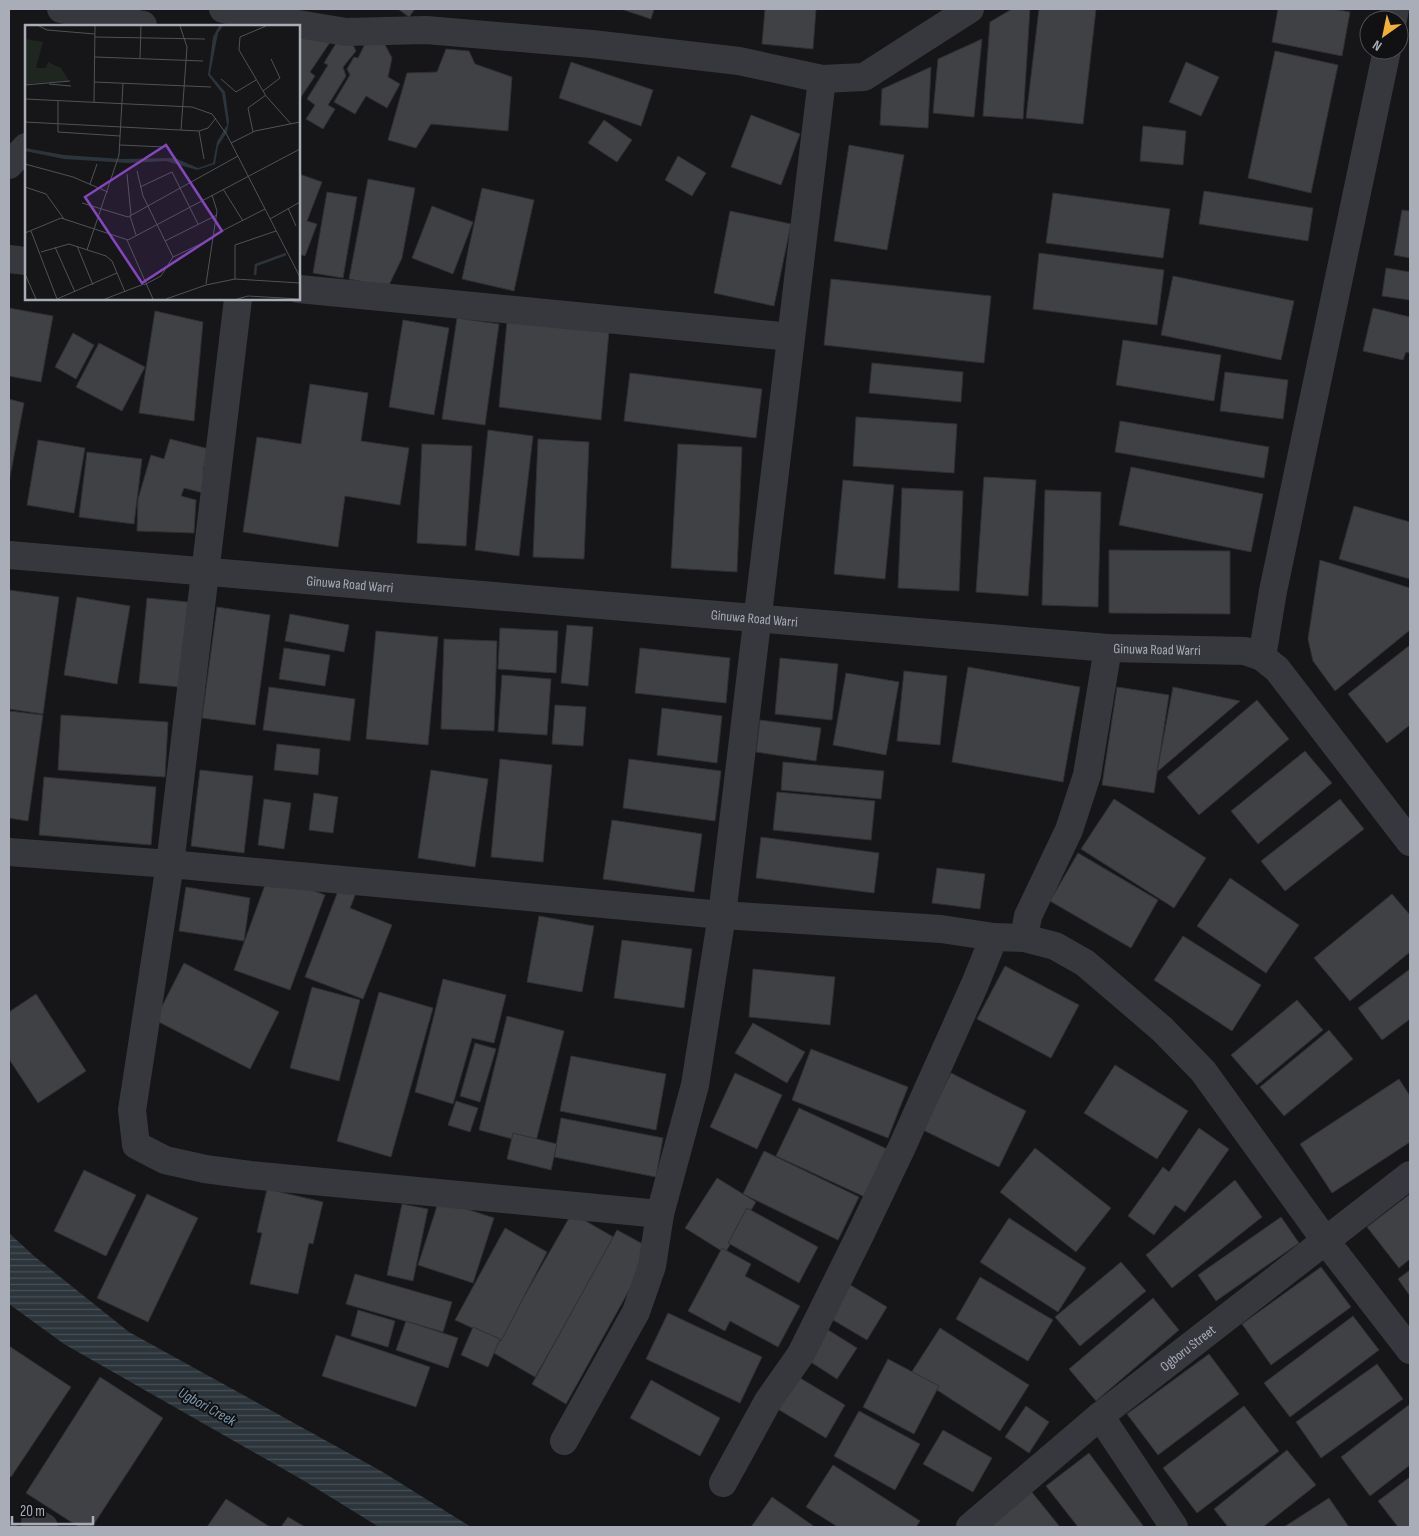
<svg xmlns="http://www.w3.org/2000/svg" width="1419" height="1536" viewBox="0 0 1419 1536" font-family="'Sofia Sans Condensed',sans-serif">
<defs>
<pattern id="water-rules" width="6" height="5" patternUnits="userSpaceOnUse" patternTransform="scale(1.25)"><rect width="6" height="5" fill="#2c353c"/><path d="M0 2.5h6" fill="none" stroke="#485056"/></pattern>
</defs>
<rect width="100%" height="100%" fill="#161618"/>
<polygon fill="url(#water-rules)" points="9,1233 34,1256 129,1332 381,1471 471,1527 379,1527 306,1482 64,1344 9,1304"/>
<g fill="#404145" stroke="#303034">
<polygon points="398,9 415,9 409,17"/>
<polygon points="621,9 654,9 651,19"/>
<polygon points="765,9 816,9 813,49 762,44"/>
<polygon points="1012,9 1030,9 1023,119 983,116 990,22"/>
<polygon points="1039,9 1096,9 1083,124 1026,118"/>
<polygon points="1278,9 1333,9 1350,12 1342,56 1272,42"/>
<polygon points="299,33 333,38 310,72 315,76 299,100"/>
<polygon points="350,39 356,51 343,67 346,76 328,105 335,109 323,129 306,119 315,105 307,99 328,65 324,63 338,40"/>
<polygon points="382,39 392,58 388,77 400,84 387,108 366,96 355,114 334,102 350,75 347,69 354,57 358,58 366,42"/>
<polygon points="982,39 974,117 933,113 938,59"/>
<polygon points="446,49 469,51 475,64 512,77 508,131 431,124 416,148 388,140 407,73 437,72"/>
<polygon points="1275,51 1338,65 1311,193 1248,178"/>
<polygon points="571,62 653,90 641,126 559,98"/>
<polygon points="1186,62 1219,77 1201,116 1169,102"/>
<polygon points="931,67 928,128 880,125 882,89"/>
<polygon points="751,115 800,134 781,185 731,167"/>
<polygon points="604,120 632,140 617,162 588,143"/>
<polygon points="1143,126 1186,131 1183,165 1140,161"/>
<polygon points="849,145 904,155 887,250 834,241"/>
<polygon points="678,156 706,173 692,196 665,180"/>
<polygon points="299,174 322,182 307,221 317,224 305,256 299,254"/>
<polygon points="368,179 415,188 402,258 388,287 349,279"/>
<polygon points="482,188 534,200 514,291 462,279"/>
<polygon points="1204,191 1313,208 1308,241 1199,224"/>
<polygon points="327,192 357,197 343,278 313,273"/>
<polygon points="1053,193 1170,209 1163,258 1046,243"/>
<polygon points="432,206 473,222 453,274 412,258"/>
<polygon points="1402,210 1410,211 1410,258 1394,255"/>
<polygon points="730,211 791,224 774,306 714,293"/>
<polygon points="1039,253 1164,270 1157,325 1033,309"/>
<polygon points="1386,268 1410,272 1410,300 1382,296"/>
<polygon points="1173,276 1294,301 1281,360 1161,335"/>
<polygon points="831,279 991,296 984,363 824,345"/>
<polygon points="9,308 53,316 41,382 9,376"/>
<polygon points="1373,308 1410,317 1410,353 1406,352 1403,360 1363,351"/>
<polygon points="155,311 203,322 194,421 139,413"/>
<polygon points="457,318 499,324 485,425 442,419"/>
<polygon points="403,320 449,328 434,415 389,407"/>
<polygon points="507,321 609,331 601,420 499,407"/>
<polygon points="73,333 94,345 76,379 55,367"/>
<polygon points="1123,340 1221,355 1214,401 1116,385"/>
<polygon points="99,343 145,367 122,411 76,387"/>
<polygon points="872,363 963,372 961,402 869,393"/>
<polygon points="1225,372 1288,380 1283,419 1220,411"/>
<polygon points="630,373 762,389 756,438 624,421"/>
<polygon points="310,384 368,393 361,441 409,448 400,505 345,496 338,547 243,532 257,437 301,444"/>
<polygon points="9,399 24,403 9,482"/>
<polygon points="856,417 957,424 954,473 853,466"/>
<polygon points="1120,421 1269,447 1264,478 1115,452"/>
<polygon points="488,430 533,436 519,556 475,550"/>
<polygon points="170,439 209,449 203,470 216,473 211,495 184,488 181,496 196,500 194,533 137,531 138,499 151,455 164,459"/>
<polygon points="538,439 589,442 584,559 533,557"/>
<polygon points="38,440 85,448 74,513 27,505"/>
<polygon points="422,444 472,446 466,546 417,543"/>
<polygon points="678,444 742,447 737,572 671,568"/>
<polygon points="87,452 142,459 134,524 79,517"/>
<polygon points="1131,467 1263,494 1251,552 1119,525"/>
<polygon points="984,477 1036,480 1028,596 976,592"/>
<polygon points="843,480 894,485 885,579 834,574"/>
<polygon points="902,488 963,491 959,591 898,588"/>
<polygon points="1045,490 1101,492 1098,607 1042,605"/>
<polygon points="1354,506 1410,522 1410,579 1339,559"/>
<polygon points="1109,550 1230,551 1230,614 1109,613"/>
<polygon points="1320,560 1410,588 1410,630 1335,691 1313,661 1308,639"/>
<polygon points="9,590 59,597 43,714 9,709"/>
<polygon points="77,597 130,606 117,684 64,675"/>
<polygon points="147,598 188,602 179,687 139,683"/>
<polygon points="217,607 270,615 255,725 202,718"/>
<polygon points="290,614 349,625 344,652 285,641"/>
<polygon points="567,625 593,627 588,686 561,683"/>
<polygon points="500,628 558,631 556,673 498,669"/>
<polygon points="376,631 438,637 428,745 366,739"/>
<polygon points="444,639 497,641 494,731 441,729"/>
<polygon points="1410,645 1410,725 1387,743 1348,694"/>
<polygon points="284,648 330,655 325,686 279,679"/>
<polygon points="640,648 730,658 726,703 635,693"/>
<polygon points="780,658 838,664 832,720 775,714"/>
<polygon points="968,667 1080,687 1063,782 952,762"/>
<polygon points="904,671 947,676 940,745 897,741"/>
<polygon points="846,673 899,682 886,755 833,745"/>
<polygon points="502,675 551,679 547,735 498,732"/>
<polygon points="269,687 355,699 350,741 263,730"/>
<polygon points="1117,687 1169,695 1154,793 1102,785"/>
<polygon points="1173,687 1240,701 1157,772"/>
<polygon points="1257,700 1289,739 1199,815 1167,777"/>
<polygon points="555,705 586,707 583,746 552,744"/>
<polygon points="662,708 722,716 717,763 657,755"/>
<polygon points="9,711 43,715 28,821 9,818"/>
<polygon points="61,715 168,722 165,777 58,770"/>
<polygon points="760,720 821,728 816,761 756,752"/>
<polygon points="277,744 320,749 318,775 274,770"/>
<polygon points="1305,751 1332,783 1258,844 1231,811"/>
<polygon points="500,759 552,765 543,862 491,857"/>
<polygon points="629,759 721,771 715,821 623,808"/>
<polygon points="783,762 884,771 881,799 781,790"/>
<polygon points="200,770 253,776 244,853 191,846"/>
<polygon points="431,770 488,779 475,867 418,858"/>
<polygon points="44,777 156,787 151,845 39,835"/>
<polygon points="777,792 875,801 871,840 773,830"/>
<polygon points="314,793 338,797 333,833 309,830"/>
<polygon points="264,799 291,803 284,849 258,845"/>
<polygon points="1114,799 1206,858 1174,908 1081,849"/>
<polygon points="1340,799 1364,829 1285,891 1261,861"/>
<polygon points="612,820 702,834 694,892 603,879"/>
<polygon points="761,837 879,853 874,893 756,878"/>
<polygon points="1078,853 1158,900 1131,948 1050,901"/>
<polygon points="937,868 985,874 980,909 932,903"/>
<polygon points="269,874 325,895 290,990 234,970"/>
<polygon points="1230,878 1299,925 1266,973 1197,926"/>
<polygon points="340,886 356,893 350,908 392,925 363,999 305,977"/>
<polygon points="186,887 250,898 244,941 179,931"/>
<polygon points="1392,894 1410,915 1410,952 1350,1001 1314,958"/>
<polygon points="539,916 594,926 582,992 527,982"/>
<polygon points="1183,936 1261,985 1232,1031 1154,980"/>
<polygon points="622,940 692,949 684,1008 614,998"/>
<polygon points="184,963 279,1012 250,1069 155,1020"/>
<polygon points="1005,966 1079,1005 1051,1058 977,1019"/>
<polygon points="753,969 835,977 830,1025 749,1017"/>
<polygon points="1410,969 1410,1019 1382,1040 1358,1008"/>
<polygon points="443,979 506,995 494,1043 472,1038 453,1104 415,1092"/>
<polygon points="312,987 360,1000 339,1081 290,1068"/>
<polygon points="379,992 433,1008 391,1157 337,1141"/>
<polygon points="36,994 86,1071 38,1103 9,1059 9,1012"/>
<polygon points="1297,1000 1323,1030 1257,1085 1231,1055"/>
<polygon points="507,1016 564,1031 535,1145 479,1130"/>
<polygon points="753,1023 805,1052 787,1083 735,1053"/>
<polygon points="1329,1030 1353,1059 1284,1116 1260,1087"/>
<polygon points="475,1043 496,1049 480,1102 460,1096"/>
<polygon points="811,1049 908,1087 888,1138 792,1100"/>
<polygon points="571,1056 666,1074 656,1130 560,1111"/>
<polygon points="1115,1065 1188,1111 1157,1159 1084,1113"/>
<polygon points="735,1073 782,1095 757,1149 710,1127"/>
<polygon points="951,1073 1026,1111 999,1167 923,1130"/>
<polygon points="1399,1079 1410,1096 1410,1142 1332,1193 1300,1144"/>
<polygon points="456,1101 478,1108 470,1132 448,1125"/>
<polygon points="799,1108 887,1149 865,1197 776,1156"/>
<polygon points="561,1118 663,1138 656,1177 554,1157"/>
<polygon points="1199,1128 1229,1149 1185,1212 1175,1205 1154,1235 1128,1216 1163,1167 1169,1172"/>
<polygon points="513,1133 557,1144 551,1170 507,1159"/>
<polygon points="1035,1148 1111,1208 1076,1252 1000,1192"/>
<polygon points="764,1151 859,1197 838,1240 743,1194"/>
<polygon points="84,1170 136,1195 106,1256 54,1231"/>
<polygon points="717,1178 756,1202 725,1253 685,1228"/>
<polygon points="1235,1180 1262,1217 1172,1288 1146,1255"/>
<polygon points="267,1189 323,1202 313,1244 309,1243 298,1294 250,1284 262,1233 257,1232"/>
<polygon points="147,1194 198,1218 148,1322 97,1298"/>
<polygon points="1410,1194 1410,1259 1399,1268 1367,1227"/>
<polygon points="439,1200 494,1218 473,1283 418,1265"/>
<polygon points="402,1204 428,1209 413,1281 387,1275"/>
<polygon points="747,1208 818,1247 799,1283 728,1243"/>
<polygon points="572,1213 615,1238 535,1377 492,1352"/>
<polygon points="1281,1217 1299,1243 1216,1301 1198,1275"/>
<polygon points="1009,1218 1086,1268 1058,1312 980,1262"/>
<polygon points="505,1228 547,1252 501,1341 455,1320"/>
<polygon points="617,1230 652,1249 566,1404 532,1384"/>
<polygon points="722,1248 751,1264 745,1276 800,1306 778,1347 730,1321 725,1331 688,1311"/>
<polygon points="1121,1262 1146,1291 1080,1346 1055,1317"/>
<polygon points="1321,1267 1351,1307 1271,1365 1242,1324"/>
<polygon points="1410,1270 1410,1296 1398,1279"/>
<polygon points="355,1274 452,1302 443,1332 346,1304"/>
<polygon points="980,1277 1053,1320 1028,1361 956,1319"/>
<polygon points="847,1283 887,1307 867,1340 828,1317"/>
<polygon points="1153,1298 1179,1330 1096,1401 1069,1369"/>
<polygon points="358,1310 395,1321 388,1347 351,1336"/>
<polygon points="668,1313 762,1357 740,1403 646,1359"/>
<polygon points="1353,1316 1379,1350 1290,1417 1264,1383"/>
<polygon points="406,1321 458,1338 448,1368 396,1350"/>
<polygon points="473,1327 500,1339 488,1367 461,1355"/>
<polygon points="825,1328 857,1348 837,1379 806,1359"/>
<polygon points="940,1328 1029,1385 1000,1431 911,1373"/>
<polygon points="336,1335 430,1367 416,1407 322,1376"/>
<polygon points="9,1346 71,1387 11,1477 9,1475"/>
<polygon points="1209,1354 1239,1394 1158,1455 1127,1414"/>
<polygon points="888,1359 939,1386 914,1434 863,1407"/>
<polygon points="1377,1364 1403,1399 1321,1458 1296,1422"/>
<polygon points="795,1375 845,1405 826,1438 776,1408"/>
<polygon points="100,1377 163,1418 92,1527 79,1527 26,1493"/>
<polygon points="651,1380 720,1418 700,1456 630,1418"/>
<polygon points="1410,1404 1410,1465 1370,1496 1341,1457"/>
<polygon points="1026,1406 1049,1422 1029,1453 1005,1437"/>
<polygon points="1244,1406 1279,1451 1197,1513 1163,1468"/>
<polygon points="859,1411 920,1444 895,1490 834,1456"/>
<polygon points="943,1430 992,1458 973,1492 923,1464"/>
<polygon points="1287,1450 1316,1485 1263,1527 1228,1527 1214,1509"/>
<polygon points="1089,1453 1144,1527 1078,1527 1046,1486"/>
<polygon points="833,1465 920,1521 916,1527 838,1527 806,1507"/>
<polygon points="1410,1477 1410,1527 1398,1527 1378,1501"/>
<polygon points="1031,1491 1060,1527 994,1527 991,1523"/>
<polygon points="772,1497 815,1527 751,1527"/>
<polygon points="1329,1498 1349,1527 1284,1527"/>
<polygon points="226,1499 270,1527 207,1527"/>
<polygon points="288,1517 305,1527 281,1527"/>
<polygon points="9,1520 18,1526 17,1527 9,1527"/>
</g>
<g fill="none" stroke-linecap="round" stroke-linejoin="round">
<g stroke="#37383d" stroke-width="28">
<polyline points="61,9 143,25"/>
<polyline points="223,9 256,17 346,32 426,30 592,44 739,61 822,79 864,77 970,9"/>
<polyline points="1393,20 1395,9"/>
<polyline points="9,165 26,147"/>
<polyline points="9,259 26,261"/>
<polyline points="299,289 791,337"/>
<polyline points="238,299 170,864 132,1110 136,1145 165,1160 205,1169 250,1175 660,1214"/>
<path id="s1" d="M9,555L1108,648L1245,651L1262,657L1277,669L1410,842"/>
<polyline points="1262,657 1273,591 1387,50"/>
<polyline points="9,852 170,864 722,915 941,929 994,937 1024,938 1055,946 1085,963 1162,1029 1203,1071 1325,1240 1410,1350"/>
<polyline points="1024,938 1028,916 1069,830 1087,775 1108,648"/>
<polyline points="1100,1416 1174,1527"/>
<polyline points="564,1441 636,1312 652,1266 660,1214 695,1085 722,915 822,79"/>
<polyline points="723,1483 768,1401 801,1354 860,1235 902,1147 975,984 994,937"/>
<polyline points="35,1522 44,1527"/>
<path id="s2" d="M970,1527L1100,1416L1410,1175"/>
</g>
</g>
<g text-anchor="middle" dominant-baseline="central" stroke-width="4" stroke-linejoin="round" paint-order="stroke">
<g font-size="14" fill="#a8adb8" stroke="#111113">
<text stroke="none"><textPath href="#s1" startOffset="342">Ginuwa Road Warri</textPath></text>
<text stroke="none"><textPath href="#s1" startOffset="748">Ginuwa Road Warri</textPath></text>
<text stroke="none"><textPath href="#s1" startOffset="1152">Ginuwa Road Warri</textPath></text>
<text stroke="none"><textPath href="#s2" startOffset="282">Ogboru Street</textPath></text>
</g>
<g font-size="15" font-style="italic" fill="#7f9bb3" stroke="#111113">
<text transform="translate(207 1407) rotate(29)">Ugbori Creek</text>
</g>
</g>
<g transform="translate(25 25)">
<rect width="275" height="275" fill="#161618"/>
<path d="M0,14L18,17L11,43H21L23,37L36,43L44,56L0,59Z" fill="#1e261f"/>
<path d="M194,1H198L193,8L185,49L200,67L204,96L202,107L193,121L190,139L172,145L141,136L103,138L39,134L0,126V123L39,130L97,134L150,133L173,143L188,138L192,117L202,100L197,68L183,50L188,12Z" fill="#2c353c"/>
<path fill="none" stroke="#2c353c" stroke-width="2.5" d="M230,250L231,240L261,229"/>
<path fill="none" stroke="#505258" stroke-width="1" d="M14,1L22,5L70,9M155,1L162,22L156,105M241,1L215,12L214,25L241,71L266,99M70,12L180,14M70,32L178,36M115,34L116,1M196,54L211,67L231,55M69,57L186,62M24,59L46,61M0,60L45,56M238,66L255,53L246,34M0,74L167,82L187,89L202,110L275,252M33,76V107L95,111M69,78L70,1M0,97L174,106L183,103L191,93M174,106L179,134M228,107L223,83L241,70M206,118L230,106L275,97M95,120L139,122M0,139L48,152L83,167M112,146L118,171L148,232M102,149L106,190M65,159L72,139M0,162L21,169L39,194M115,162L147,147L173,199M198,164L218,196M57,178L103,192L213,131M263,183L271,201M105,191L111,210M245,194L275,177M6,206L32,274M0,208L36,193L103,215L275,124M189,210L240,184M102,215L128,274M140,216L192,190M52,221L68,260M30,222L50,267M62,225L94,130L98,58M16,227L44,219L81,231L87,236L100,267M0,249L11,274M210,254V220L251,206M181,259L192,186L187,170M119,260L136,251L148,232L188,213M32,274L92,248M80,274L119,259M141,274L181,260L210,254L275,258M212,274L223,271L275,274"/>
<path fill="#8446be" fill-opacity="0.15" stroke="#8446be" stroke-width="2.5" d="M141,120L197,206L117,258L60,172Z"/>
<rect width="275" height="275" fill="none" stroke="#a8adb8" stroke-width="2.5"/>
</g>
<rect width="1419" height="1536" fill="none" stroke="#a8adb8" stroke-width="20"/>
<g transform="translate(1384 35) rotate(213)"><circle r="24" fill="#111113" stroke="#4d4f55"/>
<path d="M0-4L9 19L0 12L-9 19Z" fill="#f2b134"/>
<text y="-8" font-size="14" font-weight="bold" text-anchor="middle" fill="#a8adb8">N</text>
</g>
<path d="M12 1516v8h81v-8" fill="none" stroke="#a8adb8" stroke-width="2.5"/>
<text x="20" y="1516" font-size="15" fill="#a8adb8" stroke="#111113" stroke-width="4" paint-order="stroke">20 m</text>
</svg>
